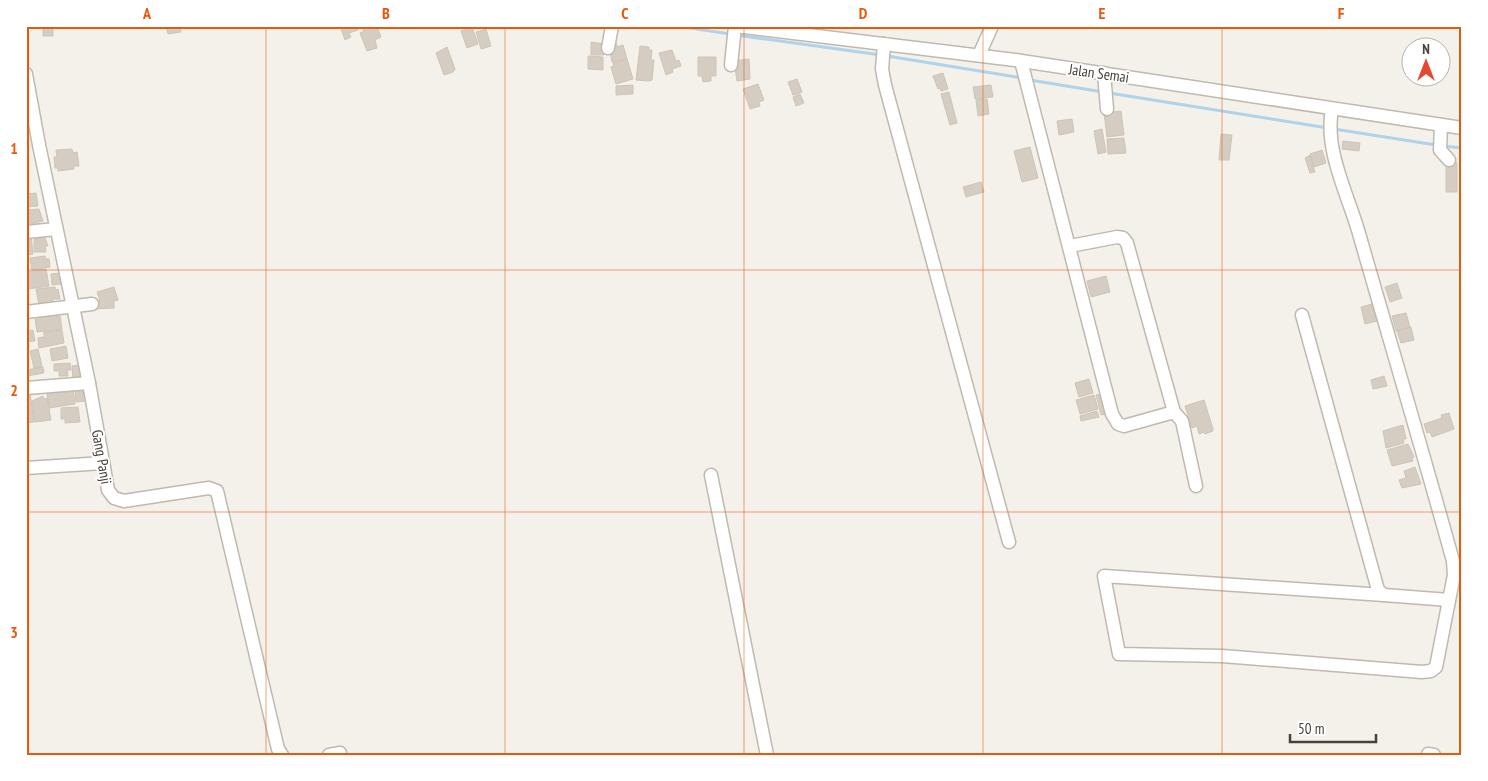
<svg xmlns="http://www.w3.org/2000/svg" width="1488" height="781" viewBox="0 0 1488 781" font-family="'PT Sans Narrow',sans-serif">
<rect width="100%" height="100%" fill="#f4f1eb"/>
<g fill="none" stroke-linecap="round" stroke-linejoin="round">
<g stroke="#aed3ea" stroke-width="3">
<polyline points="677,26 730,34"/>
<polyline points="736,35 881,55"/>
<polyline points="887,56 1022,78"/>
<polyline points="1030,80 1103,92"/>
<polyline points="1109,93 1328,128"/>
<polyline points="1334,129 1436,145"/>
<polyline points="1443,146 1462,148"/>
</g>
</g>
<g fill="#d5cdc2" stroke="#cfc4b5">
<rect x="43" y="26" width="10" height="10"/>
<polygon points="166,26 180,26 181,32 168,34"/>
<polygon points="340,26 357,26 358,30 349,33 351,37 345,40"/>
<polygon points="362,26 377,26 381,37 375,40 377,48 367,51 360,33 364,31"/>
<polygon points="472,27 478,44 467,48 461,31"/>
<polygon points="486,29 491,46 481,49 476,32"/>
<polygon points="591,42 604,44 604,55 591,55"/>
<polygon points="617,44 617,47 623,45 627,59 612,62 609,45"/>
<polygon points="640,46 649,47 649,50 652,50 651,60 654,60 652,80 649,81 636,80"/>
<polygon points="447,47 455,69 453,72 444,75 436,53"/>
<polygon points="672,50 676,61 679,60 681,66 672,69 673,72 666,75 659,53"/>
<polygon points="588,56 603,57 603,70 588,69"/>
<polygon points="698,57 716,57 716,76 711,76 711,81 703,82 702,76 698,76"/>
<polygon points="627,59 633,79 616,84 611,67 614,66 613,63"/>
<polygon points="749,59 750,79 737,81 734,61"/>
<polygon points="943,73 948,89 941,91 940,88 938,89 933,76"/>
<polygon points="797,79 802,92 793,95 788,82"/>
<polygon points="758,84 764,100 759,102 760,106 750,109 743,89"/>
<polygon points="633,85 633,94 616,95 616,86"/>
<polygon points="991,85 993,97 975,99 973,87"/>
<polygon points="949,92 957,123 950,125 941,94"/>
<polygon points="800,94 804,103 796,106 793,97"/>
<polygon points="987,99 989,114 978,116 976,100"/>
<polygon points="1121,111 1124,135 1107,137 1104,113"/>
<polygon points="1072,119 1074,132 1059,135 1057,121"/>
<polygon points="1102,129 1106,152 1098,154 1094,131"/>
<polygon points="1221,134 1232,135 1229,160 1219,160"/>
<polygon points="1124,138 1126,153 1108,154 1107,139"/>
<polygon points="1343,141 1360,143 1359,151 1342,149"/>
<polygon points="1030,147 1038,178 1022,182 1014,151"/>
<polygon points="72,149 73,153 77,152 79,166 74,166 74,169 58,171 58,168 55,168 54,157 57,157 56,150"/>
<polygon points="1322,150 1326,163 1314,167 1310,154"/>
<polygon points="1310,155 1315,172 1310,173 1305,158"/>
<polygon points="1455,160 1457,164 1457,192 1446,192 1446,164"/>
<polygon points="981,182 984,192 966,197 963,187"/>
<polygon points="36,193 38,206 26,207 26,194"/>
<polygon points="39,209 43,221 26,225 26,210"/>
<polygon points="26,235 31,235 33,254 26,255"/>
<polygon points="45,238 48,246 45,246 46,252 34,252 34,239"/>
<polygon points="45,256 46,259 49,259 50,267 32,270 30,258"/>
<polygon points="46,269 49,286 28,289 26,272"/>
<polygon points="60,273 61,284 52,285 51,274"/>
<polygon points="1106,276 1110,292 1091,297 1087,281"/>
<polygon points="1397,283 1402,298 1390,302 1385,287"/>
<polygon points="55,287 56,290 58,289 60,299 53,299 53,303 39,305 36,289"/>
<polygon points="114,287 118,300 114,301 114,308 93,309 93,301 100,301 97,292"/>
<polygon points="1372,304 1377,321 1365,324 1361,307"/>
<polygon points="55,312 56,317 60,316 62,329 37,332 35,319 40,319 40,315"/>
<polygon points="1406,313 1410,327 1396,331 1392,316"/>
<polygon points="1411,327 1414,340 1401,343 1397,331"/>
<polygon points="33,330 35,341 26,342 26,331"/>
<polygon points="62,330 64,343 39,348 38,338 44,337 44,332"/>
<polygon points="66,346 68,358 52,361 50,349"/>
<polygon points="38,349 42,366 34,368 30,351"/>
<polygon points="70,363 71,370 67,370 68,376 59,376 59,371 54,371 54,364"/>
<polygon points="80,365 81,381 73,382 72,366"/>
<polygon points="43,367 44,373 27,376 26,370"/>
<polygon points="1384,376 1387,386 1373,389 1371,380"/>
<polygon points="1089,379 1093,393 1079,397 1075,383"/>
<polygon points="84,387 85,401 76,402 75,388"/>
<polygon points="73,388 75,404 49,408 47,392"/>
<polygon points="30,393 34,422 26,423 26,394"/>
<polygon points="1101,394 1107,414 1101,415 1096,395"/>
<polygon points="1094,395 1098,409 1080,414 1076,400"/>
<polygon points="43,396 43,399 47,398 51,420 35,422 32,401"/>
<polygon points="1204,400 1213,429 1213,431 1205,434 1204,432 1199,434 1197,426 1192,428 1185,406"/>
<polygon points="78,407 80,422 65,423 65,419 61,419 61,408"/>
<polygon points="1097,411 1099,417 1081,421 1080,416"/>
<polygon points="1449,413 1454,429 1432,437 1430,432 1427,433 1424,424 1442,418 1441,415"/>
<polygon points="1403,425 1406,439 1403,439 1404,443 1386,448 1383,431"/>
<polygon points="1408,444 1414,457 1412,458 1413,461 1392,466 1387,450"/>
<polygon points="1415,467 1421,484 1402,488 1399,480 1406,478 1404,471"/>
</g>
<g fill="none" stroke-linecap="round" stroke-linejoin="round">
<g stroke="#bfb9ae" stroke-width="15">
<g id="minor">
<polyline points="735,26 1015,60 1462,128"/>
<polyline points="884,44 882,69 885,85 1009,542"/>
<polyline points="608,48 612,26"/>
<polyline points="979,55 992,26"/>
<polyline points="1021,61 1112,414 1118,424 1124,426 1174,412 1182,421 1196,486"/>
<polyline points="731,65 735,26"/>
<polyline points="1104,73 1107,109"/>
<polyline points="26,74 39,145 89,383 108,490 114,498 124,501 202,489 209,488 217,491 278,749 282,755"/>
<path d="M1332,109C1324,152 1349,196 1360,237C1391,345 1423,452 1453,561L1454,575L1436,667L1431,671L1422,672L1222,656L1119,654L1104,576L1384,595"/>
<polyline points="1441,125 1440,150 1449,160"/>
<polyline points="26,232 56,229"/>
<polyline points="1070,246 1117,237 1123,238 1127,243 1174,412"/>
<polyline points="26,312 92,304"/>
<polyline points="1302,315 1378,590 1384,595 1449,600"/>
<polyline points="26,388 89,383"/>
<polyline points="26,468 103,463"/>
<polyline points="711,475 767,755"/>
<polyline points="1428,754 1434,755"/>
<polyline points="329,755 340,753"/>
</g>
</g>
<use href="#minor" stroke="#fff" stroke-width="12"/>
</g>
<path fill="none" stroke="#e8590c" stroke-width="1" stroke-opacity="0.55" d="M266,26V755M505,26V755M744,26V755M983,26V755M1222,26V755M26,270H1462M26,512H1462"/>
<g text-anchor="middle" dominant-baseline="central" stroke-width="4" stroke-linejoin="round" paint-order="stroke">
<g font-size="15" fill="#48423a" stroke="#fff">
<text transform="translate(1099 73) rotate(8)">Jalan Semai</text>
<text transform="translate(102 457) rotate(80)">Gang Panji</text>
</g>
</g>
<rect width="1488" height="781" fill="none" stroke="#ffffff" stroke-width="55"/>
<g transform="translate(1426 62)"><circle r="24" fill="#ffffff" stroke="#b6b3b0"/>
<path d="M0-4L9 19L0 12L-9 19Z" fill="#e64730"/>
<text y="-8" font-size="14" font-weight="bold" text-anchor="middle" fill="#48423a">N</text>
</g>
<path d="M1290 734v8h86v-8" fill="none" stroke="#48423a" stroke-width="2.5"/>
<text x="1298" y="734" font-size="15" fill="#48423a" stroke="#ffffff" stroke-width="4" paint-order="stroke">50 m</text>
<rect x="28" y="28" width="1432" height="726" fill="none" stroke="#e8590c" stroke-width="2"/>
<g font-size="16" text-anchor="middle" font-weight="bold" fill="#e8590c">
<text x="147" y="19">A</text>
<text x="386" y="19">B</text>
<text x="625" y="19">C</text>
<text x="863" y="19">D</text>
<text x="1102" y="19">E</text>
<text x="1341" y="19">F</text>
<text x="14" y="154">1</text>
<text x="14" y="396">2</text>
<text x="14" y="638">3</text>
</g>
</svg>
